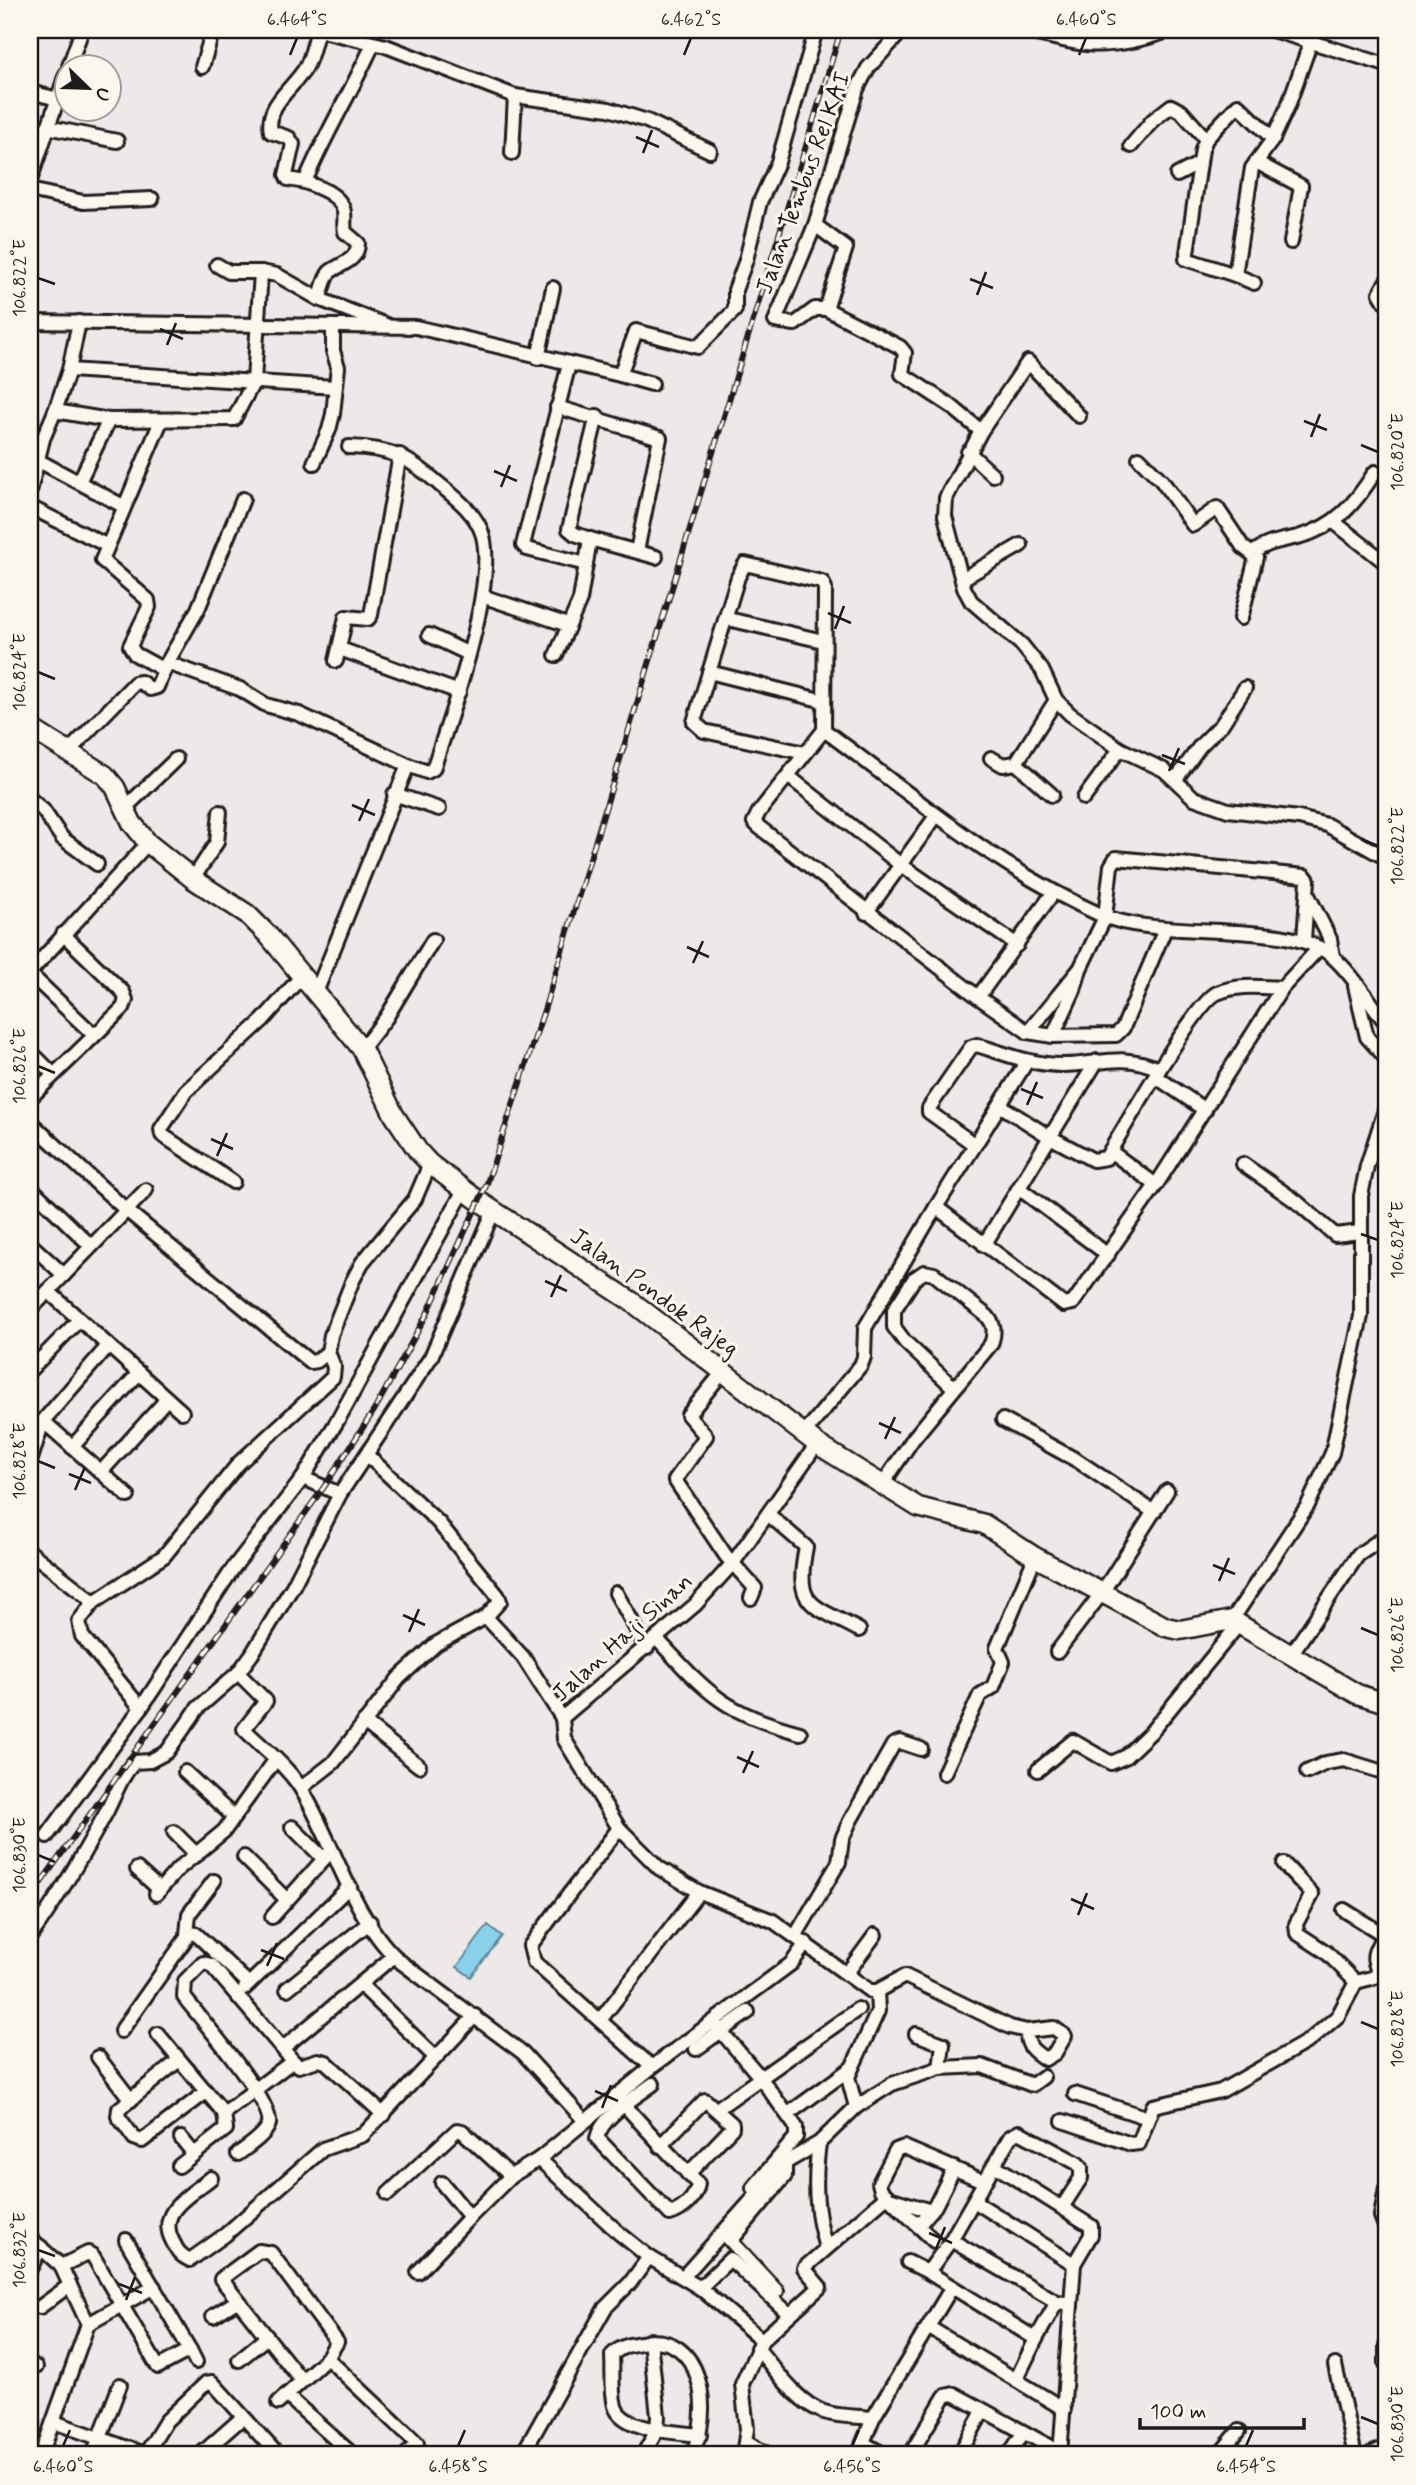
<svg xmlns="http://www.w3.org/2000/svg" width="1416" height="2485" viewBox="0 0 1416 2485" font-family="Mynerve,sans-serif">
<rect width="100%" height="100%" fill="#eee8e9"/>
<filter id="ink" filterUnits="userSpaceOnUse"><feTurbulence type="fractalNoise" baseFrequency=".0143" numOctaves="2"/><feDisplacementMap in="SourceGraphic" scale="14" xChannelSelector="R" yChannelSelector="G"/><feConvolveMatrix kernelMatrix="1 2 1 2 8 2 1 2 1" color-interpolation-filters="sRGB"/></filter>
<g filter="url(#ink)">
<polygon fill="#8ad0eb" stroke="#5e8898" stroke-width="2" points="488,1925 502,1936 471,1977 457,1967"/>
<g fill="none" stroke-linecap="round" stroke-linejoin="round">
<g stroke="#1c1c1c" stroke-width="18">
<g id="minor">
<polyline points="903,30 868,68 857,89 815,225 775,321 795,324 815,309 826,309 900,347 905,353 902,374 951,406 981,431"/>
<path d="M1017,30C1065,38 1080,51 1132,41C1145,38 1157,36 1169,30"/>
<polyline points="1272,30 1386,65"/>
<polyline points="69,66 82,30"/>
<polyline points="202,67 213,30"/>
<polyline points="30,92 58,99"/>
<polyline points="515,96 609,109 647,121 710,151"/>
<polyline points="47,127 117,141"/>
<polyline points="1131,146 1153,120 1171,106 1182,112 1206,139"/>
<polyline points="1256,162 1301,186 1291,242"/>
<polyline points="1177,175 1200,163"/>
<polyline points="30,181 66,74"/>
<path d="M305,182L288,179L286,175L293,144L289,138L271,132C265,104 294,88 306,67C312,56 314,42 318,30L386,46L515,96L512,153"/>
<polyline points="30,190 83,202 152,199"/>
<polyline points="815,225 846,248 826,309"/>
<polyline points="1187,253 1202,149 1206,139 1238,105 1273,139"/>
<polyline points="1186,259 1235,275 1252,168 1273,139 1288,106 1311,41"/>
<polyline points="217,265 229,272 261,272"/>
<polyline points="1235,275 1254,283"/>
<polyline points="1386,282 1380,293 1386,303"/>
<path d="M319,299C322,292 325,275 331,271C343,263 358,260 358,243L345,232C343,224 346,215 343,208C338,194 318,187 305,182C325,134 352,91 373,44"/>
<polyline points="30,322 416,327 620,375 636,331 698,347 735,310 735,290 746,260 760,202 778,162 814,37"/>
<polyline points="538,358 553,288"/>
<polyline points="569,364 523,545 527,549 586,564"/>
<polyline points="69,370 335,387"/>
<polyline points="620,375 652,384"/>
<polyline points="557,407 660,438 637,551"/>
<polyline points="55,411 69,370 79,322"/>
<polyline points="1079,416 1028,362 981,431 946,498 945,516 964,588 971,601 1022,645 1042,670 1056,700 1070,714 1120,749 1164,770 1194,798 1228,810 1299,818 1327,825 1386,858"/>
<polyline points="161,421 102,560 148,600 149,607 130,646 135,654 164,670"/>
<polyline points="968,452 993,475"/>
<polyline points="1139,458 1162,481 1193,525 1217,508 1243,547 1256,557 1241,618"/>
<polyline points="39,461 123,506"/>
<polyline points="314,463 329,430 333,414 338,367 333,351 333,328"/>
<polyline points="79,482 109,420"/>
<polyline points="30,491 43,439 55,411 109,420 234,419 254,381 261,272 277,275 319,299 386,325"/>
<polyline points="30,507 106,545"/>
<polyline points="1334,522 1386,563"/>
<polyline points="590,539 656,557"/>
<path d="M1253,553C1267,542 1280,541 1298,537C1336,527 1355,504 1375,472"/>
<polyline points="962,579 1021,545"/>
<polyline points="482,596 562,623"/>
<polyline points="728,619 823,641"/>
<polyline points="429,635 467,653"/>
<polyline points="340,649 459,692"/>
<polyline points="556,655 580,600 590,539 575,534 569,529 597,416"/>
<polyline points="336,661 346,617 368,619 371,615 400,455"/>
<polyline points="167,663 240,689 266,705 299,714 408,765"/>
<polyline points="709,672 824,701"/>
<path d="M824,730C918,799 994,867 1101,915C1162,942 1289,917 1333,957C1353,975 1369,1001 1386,1023"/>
<polyline points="67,753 135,683 141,682 150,689 157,687 167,663 198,609 243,499"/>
<polyline points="805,753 704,731 694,722 738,577 745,564 822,582 825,588 824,730 759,812 754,822 759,827 978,997 1053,893"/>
<polyline points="991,758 1003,765 1016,763 1056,700"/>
<polyline points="1016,763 1052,795"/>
<polyline points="788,776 901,865 1017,945"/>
<polyline points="1176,779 1200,746 1222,724 1245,688"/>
<polyline points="394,794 439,809"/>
<polyline points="1084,798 1120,749"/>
<polyline points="30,799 43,810 62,838 97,864"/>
<polyline points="125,808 176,759"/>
<polyline points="193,879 217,842 220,812"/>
<polyline points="1308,895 1330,939 1333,957"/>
<polyline points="866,913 936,816"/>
<polyline points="30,972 148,843"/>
<polyline points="30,974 94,1035"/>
<polyline points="1355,986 1367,1037 1386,1058"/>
<path d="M315,995L408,765L427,772L433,769C451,716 496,588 483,536C477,514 456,498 439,484C408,457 390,448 349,447"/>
<polyline points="978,997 1028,1032 1053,1036 1116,1035 1123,1028 1165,929"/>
<polyline points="1028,1032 1079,970"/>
<polyline points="1053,1036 1074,990 1080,969 1105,917 1111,866 1116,858 1305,876 1308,880 1304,940"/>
<polyline points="362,1049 386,1018 433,940"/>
<polyline points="30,1051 53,1074"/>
<path d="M1159,1069C1121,1052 1100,1065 1062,1065C1033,1065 1005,1054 977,1045L971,1047L929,1108V1112L975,1145L936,1207L1064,1305L1073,1303L1156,1185L1282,988L1319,948"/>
<polyline points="1155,1076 1205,1110"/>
<polyline points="30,1098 123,1008 126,1000 123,992 63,934"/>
<polyline points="1001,1106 1050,1137 1097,1061"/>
<polyline points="30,1122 125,1209 310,1362 317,1361 328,1352"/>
<polyline points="975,1145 1027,1061"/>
<polyline points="1110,1151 1156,1185"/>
<polyline points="1243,1164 1297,1202 1335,1235 1360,1232"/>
<polyline points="233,1182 162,1135 161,1129 186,1091 263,1020 300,978"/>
<polyline points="30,1187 91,1246"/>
<polyline points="1020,1189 1108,1255"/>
<polyline points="30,1244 64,1275"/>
<path d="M984,1245L1050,1137L1093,1160L1106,1158C1123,1130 1194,1004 1217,993C1237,984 1261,987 1282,988"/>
<polyline points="48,1291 182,1412"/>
<polyline points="30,1310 146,1190"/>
<polyline points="30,1370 79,1320"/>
<polyline points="722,1373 688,1415 706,1436 675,1480 726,1556 755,1588 751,1598"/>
<polyline points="1003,1420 1078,1461 1154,1512"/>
<polyline points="43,1421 128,1496"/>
<polyline points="803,1435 861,1365 864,1357 865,1328 936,1207"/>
<path d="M817,1444L733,1563L695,1605L562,1718L564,1739L619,1828L659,1868L699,1892L773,1921L870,1991H877L905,1976L1010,2027L1027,2031L1054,2028L1065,2036L1055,2053L1045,2059C1033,2051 1026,2046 1027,2031"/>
<polyline points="72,1447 139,1373"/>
<polyline points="367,1455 438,1522 498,1596 500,1601 486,1617"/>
<polyline points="31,1459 43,1421 108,1346"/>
<polyline points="101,1472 167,1399"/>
<polyline points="303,1478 339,1418 464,1190"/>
<path d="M882,1485L913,1439L991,1344C995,1333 995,1325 987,1316L934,1274L924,1272L914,1279L894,1310V1327L905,1342L953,1387"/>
<path d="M768,1514L806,1547C794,1607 811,1604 859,1630"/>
<polyline points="30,1552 94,1602 164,1556 239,1463 333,1377 334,1367 328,1352 331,1335 352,1282 362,1263 415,1199 430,1164"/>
<polyline points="616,1593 647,1648"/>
<polyline points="94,1602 79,1621 82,1636 141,1708"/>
<polyline points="1232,1620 1308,1505 1332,1453 1361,1316 1361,1196 1367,1166 1386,1107"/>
<path d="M657,1639C710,1696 724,1712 800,1733"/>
<polyline points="1057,1652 1101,1594 1167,1491"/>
<polyline points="1290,1656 1358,1555 1386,1536"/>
<path d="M238,1673L266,1701L244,1729C263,1748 285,1764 300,1787C333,1838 354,1924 402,1963L523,2053L584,2120"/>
<polyline points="364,1722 419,1766"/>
<polyline points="1038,1770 1073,1741 1111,1763 1125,1757 1151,1732 1239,1624"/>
<polyline points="185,1772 234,1817"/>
<polyline points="1307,1772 1326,1763 1344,1760 1386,1773"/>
<polyline points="944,1773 980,1695 993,1687 1003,1662 997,1648 1035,1557"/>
<polyline points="301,1788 333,1763 399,1678 436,1644 486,1617 523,1657 562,1718"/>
<polyline points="292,1827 324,1859"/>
<polyline points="619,1828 530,1946 534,1962 652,2067"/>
<polyline points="174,1832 197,1855"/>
<polyline points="47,1836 141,1708 234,1567 303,1478 340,1494"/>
<polyline points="244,1857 287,1900"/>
<polyline points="1284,1864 1312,1894 1296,1924 1297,1933 1326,1952 1356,1982 1386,1974"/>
<polyline points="137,1869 160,1890"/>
<polyline points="156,1894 178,1869 224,1831 276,1759"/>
<path d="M1344,1910L1384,1935C1374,1951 1370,1958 1380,1974"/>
<polyline points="272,1917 331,1851"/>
<polyline points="187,1934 189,1914 214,1881"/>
<polyline points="796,1935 839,1862 842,1839 850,1821 893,1745 900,1742 921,1749"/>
<path d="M30,1937C57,1900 80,1860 102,1820C115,1798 117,1782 134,1762L150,1761L167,1752L198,1708L238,1673L252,1654L293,1586L340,1494L431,1357L494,1210"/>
<polyline points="847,1973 875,1935"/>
<polyline points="361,1985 435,2057"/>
<polyline points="245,1988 350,1886"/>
<polyline points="287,1989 370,1922"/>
<polyline points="601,2019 699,1892"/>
<polyline points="714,2023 760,2077 796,2127 796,2137 753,2188"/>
<polyline points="121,2031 190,1933 196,1934 249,1984"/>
<polyline points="158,2034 224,2113"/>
<polyline points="916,2034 943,2044 940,2068"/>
<polyline points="283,2048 394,1956"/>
<polyline points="696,2049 748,2012"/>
<polyline points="98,2057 131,2100"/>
<polyline points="179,2060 119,2109 118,2116 134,2138 142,2141 206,2092"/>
<polyline points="1075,2094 1148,2118"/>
<path d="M616,2095C642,2126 670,2154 698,2184C696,2198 683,2210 670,2214L597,2138C602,2116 636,2097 653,2084"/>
<polyline points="721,2106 858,2009"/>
<polyline points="856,2107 848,2077 878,2011 877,1991"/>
<polyline points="788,2114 850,2069"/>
<polyline points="1063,2121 1131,2144 1139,2143 1153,2106 1221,2091 1310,2040 1338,2016 1356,1982"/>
<polyline points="181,2138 194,2154"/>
<path d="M819,2143C814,2181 815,2212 826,2248"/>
<polyline points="660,2146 705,2100 732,2124 732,2128 688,2174"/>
<path d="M238,2154C247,2147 266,2135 269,2124C274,2102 200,2018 184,1997L185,1981L203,1963L211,1965L293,2061"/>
<polyline points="994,2165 1010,2137 1019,2132 1077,2163 1081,2167 1081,2178 1063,2206"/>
<polyline points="179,2166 226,2129 224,2113 293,2061 299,2066 318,2060 326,2062 384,2115"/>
<path d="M211,2178C191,2195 157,2211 172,2240C177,2250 179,2255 190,2260L225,2235L323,2149L363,2135L475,2016"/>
<polyline points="442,2183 470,2217 511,2176"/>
<polyline points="1386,2188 1381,2216 1386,2229"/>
<polyline points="388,2194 457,2130 462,2131 511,2176 539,2159"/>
<polyline points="974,2201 1074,2264"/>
<polyline points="918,2226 935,2206 954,2168"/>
<polyline points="727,2237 777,2291"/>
<polyline points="30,2238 61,2266"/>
<polyline points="126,2240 190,2350"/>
<polyline points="951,2240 994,2165 1091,2226 1091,2235 1074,2264 1060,2455"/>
<polyline points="731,2241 785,2176 785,2163"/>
<polyline points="934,2241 881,2190 879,2183 896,2150 904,2147 983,2181"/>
<polyline points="649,2257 700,2288 762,2340 742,2384 747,2429 743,2455"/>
<polyline points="908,2262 928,2272"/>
<polyline points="30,2269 41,2247"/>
<polyline points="418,2272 470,2217"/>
<polyline points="684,2276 785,2163 819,2143 856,2107 892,2084 940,2068 982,2066 1032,2085 1043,2077"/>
<polyline points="700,2288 730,2259 789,2314"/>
<polyline points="1057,2302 1036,2339 928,2272 951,2240 1057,2302 1071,2304"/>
<polyline points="40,2307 70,2285"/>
<polyline points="213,2316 237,2301"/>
<polyline points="88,2324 61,2266 88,2253 93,2256 158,2367 190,2350 196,2362"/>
<polyline points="928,2327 1064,2409"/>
<polyline points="762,2340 820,2287 804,2268 886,2197 931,2211"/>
<polyline points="1386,2345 1386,2364"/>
<path d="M757,2348C775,2369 797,2403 824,2412C839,2417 857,2416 873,2418"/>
<polyline points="327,2358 417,2443 406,2455"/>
<polyline points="239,2360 267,2337"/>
<polyline points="30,2364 36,2367"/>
<polyline points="1335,2365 1354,2451 1358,2455"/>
<polyline points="1016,2380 1036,2339"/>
<polyline points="286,2395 353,2455"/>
<polyline points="278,2403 327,2358 337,2342 271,2253 259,2251 221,2279 302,2381"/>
<polyline points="54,2422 147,2455"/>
<polyline points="747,2443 769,2455"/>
<polyline points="863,2443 885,2455"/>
<polyline points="41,2455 88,2324 154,2287"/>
<polyline points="93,2455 120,2385"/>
<polyline points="145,2455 166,2421 206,2383 212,2382 278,2455"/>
<polyline points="200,2455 243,2417"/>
<polyline points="522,2455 605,2308 630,2283 649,2257 619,2233 539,2159 652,2067 792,1963 806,1943"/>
<polyline points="594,2455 597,2455"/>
<polyline points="643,2455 657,2430 658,2416 650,2340"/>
<path d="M691,2455C714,2415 703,2328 641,2343C629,2345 621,2346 612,2355C613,2371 611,2391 615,2406C622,2431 677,2432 700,2435"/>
<polyline points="858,2455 873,2418 952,2287"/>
<polyline points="910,2455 945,2396 954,2394 1060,2452"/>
<polyline points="959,2455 983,2411"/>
<polyline points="1009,2455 1023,2433"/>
<polyline points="1219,2455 1239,2431"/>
<polyline points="1369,2455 1386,2447"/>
</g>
</g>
<g stroke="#1c1c1c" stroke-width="23">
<polyline id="secondary" points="30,728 105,775 115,787 132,823 148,843 193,879 247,914 268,935 362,1049 394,1115 418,1151 430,1164 479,1201 631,1301 817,1444 918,1507 984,1524 1035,1557 1166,1627 1180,1630 1232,1620 1357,1694 1386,1703"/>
</g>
<use href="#minor" stroke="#fbf7ec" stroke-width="12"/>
<use href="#secondary" stroke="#fbf7ec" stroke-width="18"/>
<g stroke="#1c1c1c" stroke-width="6">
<polyline id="rail" points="30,1898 324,1487 375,1409 427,1314 486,1186 545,1007 841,30"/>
</g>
<use href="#rail" stroke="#fbf7ec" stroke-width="3.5" stroke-dasharray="10" stroke-linecap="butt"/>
</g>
</g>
<path fill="none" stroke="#1c1c1c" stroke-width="2.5" d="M290,55L297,38M684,55L691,38M1079,55L1086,38M636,137L659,147M643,153L652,130M38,278L55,284M970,279L993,288M977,295L986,272M160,329L183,339M167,345L176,323M1304,421L1327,430M1311,437L1320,414M1361,445L1378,452M494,471L517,481M501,487L510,465M828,613L851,623M835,629L844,606M38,672L55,679M1162,755L1185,764M1169,771L1179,748M352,805L375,815M359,821L369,799M1361,839L1378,846M687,947L709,957M693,963L703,941M38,1066L55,1073M1021,1089L1043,1098M1027,1105L1037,1082M211,1139L233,1149M217,1156L227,1133M1361,1234L1378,1240M545,1281L567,1291M551,1297L561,1275M879,1423L901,1433M885,1439L895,1417M38,1461L55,1468M69,1474L91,1483M75,1490L85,1467M1213,1565L1235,1574M1219,1581L1229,1558M403,1615L425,1625M1361,1628L1378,1635M409,1632L419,1609M737,1757L759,1767M743,1773L753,1751M38,1855L55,1862M1071,1899L1094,1909M1078,1915L1087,1893M261,1950L284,1959M267,1966L277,1943M1361,2022L1378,2029M595,2091L618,2101M602,2108L611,2085M929,2233L952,2243M936,2249L945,2227M38,2250L55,2256M119,2284L142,2293M126,2300L135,2277M1361,2417L1378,2424M63,2446L70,2430M458,2446L465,2430M852,2446L859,2430M1246,2446L1253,2430"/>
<g text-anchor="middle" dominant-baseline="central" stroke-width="6" stroke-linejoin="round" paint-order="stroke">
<g font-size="24" fill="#1c1c1c" stroke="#fbf7ec">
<text transform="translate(804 183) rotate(-70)">Jalan Tembus Rel KAI</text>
<text transform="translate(654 1293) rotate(36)">Jalan Pondok Rajeg</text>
<text transform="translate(623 1638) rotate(-42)">Jalan Haji Sinan</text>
</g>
</g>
<rect width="1416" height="2485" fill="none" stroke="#fbf7ec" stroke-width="77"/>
<g transform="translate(88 88) rotate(113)"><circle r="33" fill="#fbf7ec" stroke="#a29f99" stroke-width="2"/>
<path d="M0-5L12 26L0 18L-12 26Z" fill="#1c1c1c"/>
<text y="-10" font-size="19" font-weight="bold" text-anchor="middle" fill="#1c1c1c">U</text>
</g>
<path d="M1140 2418v10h164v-10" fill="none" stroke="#1c1c1c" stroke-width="3.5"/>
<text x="1150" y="2418" font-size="21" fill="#1c1c1c" stroke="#fbf7ec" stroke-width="5" paint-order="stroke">100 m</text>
<rect x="38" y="38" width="1340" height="2408" fill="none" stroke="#1c1c1c" stroke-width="2.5"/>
<g font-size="18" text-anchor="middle" fill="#1c1c1c">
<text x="297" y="25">6.464°S</text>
<text x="691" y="25">6.462°S</text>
<text x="1086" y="25">6.460°S</text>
<text transform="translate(19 278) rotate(-90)" y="6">106.822°E</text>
<text transform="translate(1397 452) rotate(-90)" y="6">106.820°E</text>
<text transform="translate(19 672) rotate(-90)" y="6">106.824°E</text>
<text transform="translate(1397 846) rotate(-90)" y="6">106.822°E</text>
<text transform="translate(19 1066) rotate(-90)" y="6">106.826°E</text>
<text transform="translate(1397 1240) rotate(-90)" y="6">106.824°E</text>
<text transform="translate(19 1461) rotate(-90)" y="6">106.828°E</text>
<text transform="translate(1397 1635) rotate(-90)" y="6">106.826°E</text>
<text transform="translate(19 1855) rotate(-90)" y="6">106.830°E</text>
<text transform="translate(1397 2029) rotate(-90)" y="6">106.828°E</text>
<text transform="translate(19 2250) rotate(-90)" y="6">106.832°E</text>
<text transform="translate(1397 2424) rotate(-90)" y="6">106.830°E</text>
<text x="63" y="2472">6.460°S</text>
<text x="458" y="2472">6.458°S</text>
<text x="852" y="2472">6.456°S</text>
<text x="1246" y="2472">6.454°S</text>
</g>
</svg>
